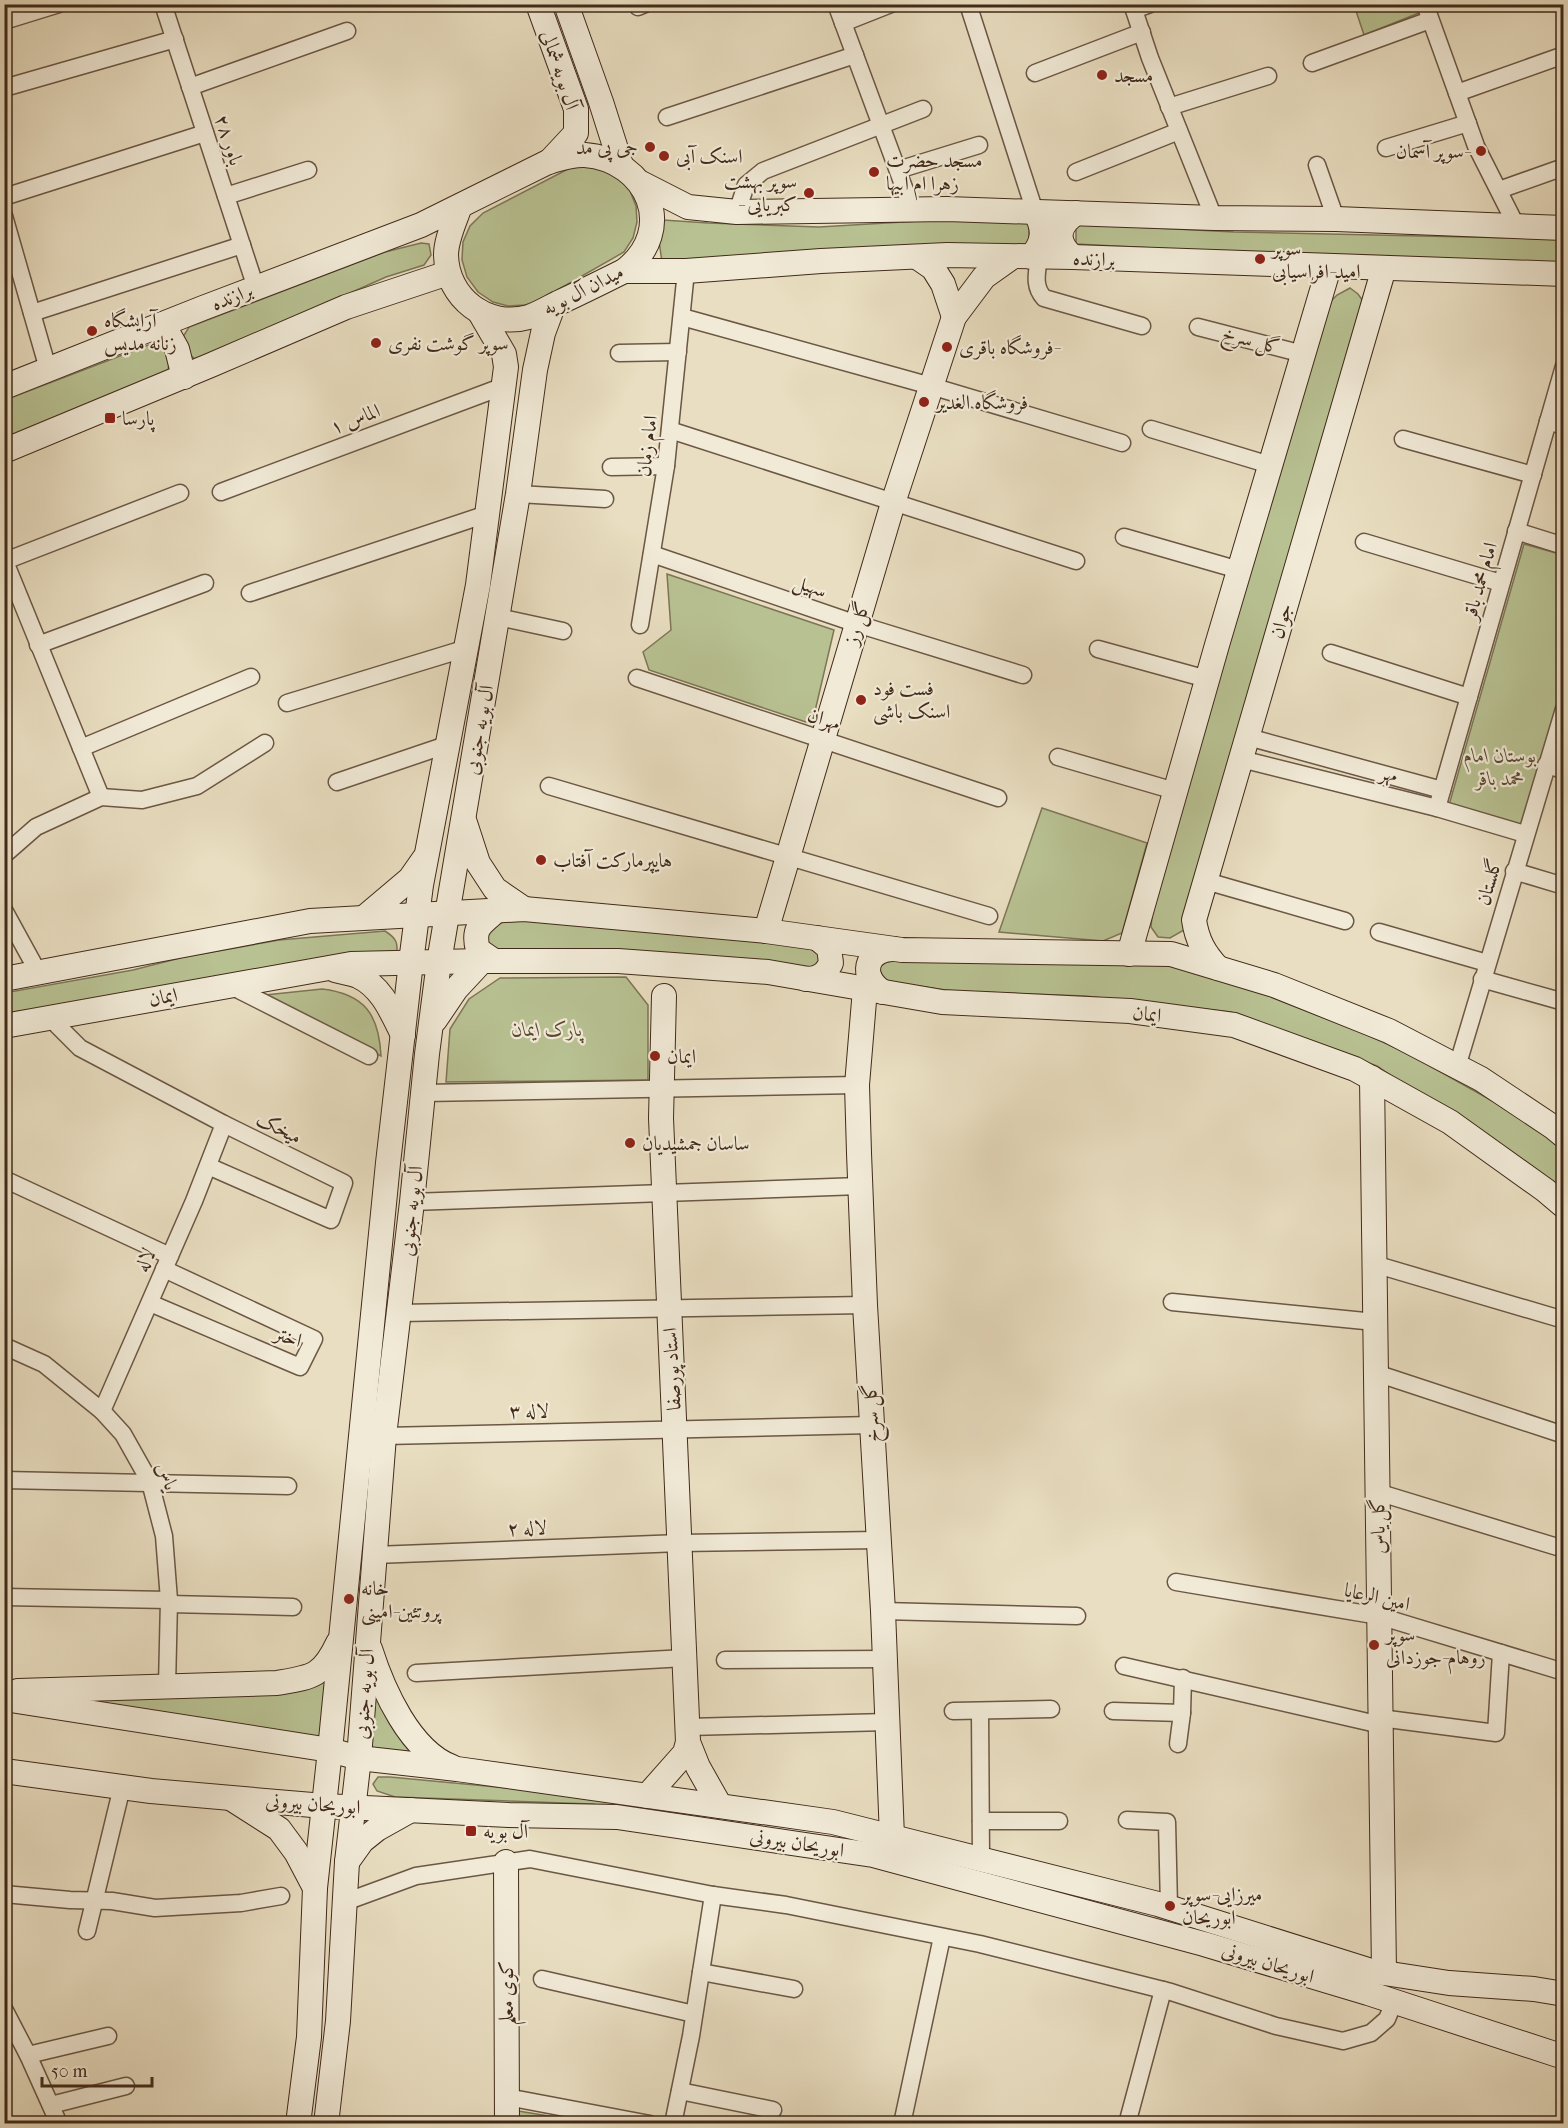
<svg xmlns="http://www.w3.org/2000/svg" width="1568" height="2128" viewBox="0 0 1568 2128" font-family="'IM FELL French Canon',Amiri,serif">
<rect width="100%" height="100%" fill="#e9dec1"/>
<filter id="stains"><feTurbulence type="fractalNoise" baseFrequency=".00333" numOctaves="4"/><feColorMatrix values="0 0 0 0 .2 0 0 0 0 .09 0 0 0 0 .02 0 0 0 .5 -.17"/></filter>
<radialGradient id="worn" r=".72"><stop offset=".6" stop-color="#630" stop-opacity="0"/><stop offset="1" stop-color="#630" stop-opacity=".3"/></radialGradient>
<g fill="#b8c192" stroke="#7c7656" stroke-width="1.5">
<polygon points="1354,5 1416,5 1419,13 1364,35"/>
<polygon points="588,166 605,170 619,178 630,191 636,206 637,222 633,238 624,252 540,300 525,305 508,306 493,302 478,292 467,277 462,260 463,242 470,226 483,213 570,168"/>
<polygon points="663,220 708,223 819,227 937,220 1029,222 1029,246 662,262 659,241"/>
<polygon points="1076,224 1234,232 1563,239 1564,264 1310,256 1076,244"/>
<polygon points="421,243 429,244 431,255 424,265 386,277 197,361 185,350 181,340 189,327 385,252"/>
<polygon points="1350,288 1358,294 1365,304 1184,930 1170,938 1158,937 1151,927 1153,906 1327,305 1337,295"/>
<polygon points="151,344 163,346 169,359 168,373 5,439 5,400"/>
<polygon points="1524,544 1563,555 1563,682 1522,826 1449,805"/>
<polygon points="667,574 834,630 812,724 649,670 643,652 671,630"/>
<polygon points="1042,808 1147,843 1122,933 1103,941 999,932"/>
<path d="M524,917L819,948L823,959L810,971L506,953L483,944C493,921 502,922 524,917Z"/>
<path d="M385,931C396,938 399,943 396,956L134,997L5,1013L4,993L133,970L184,957L279,940Z"/>
<polygon points="891,959 1167,964 1280,996 1405,1052 1544,1130 1563,1146 1563,1196 1548,1183 1377,1066 1231,1012 1085,996 952,991 884,981 879,967"/>
<polygon points="626,977 648,1005 648,1080 446,1082 450,1029 469,999 500,978"/>
<path d="M322,989C365,994 379,1015 381,1056L265,995Z"/>
<polygon points="326,1675 321,1739 37,1697"/>
<polygon points="375,1684 431,1764 370,1755"/>
<polygon points="378,1777 390,1777 540,1791 705,1813 704,1820 592,1804 395,1797 377,1791 373,1784"/>
<polygon points="518,2111 593,2123 518,2123"/>
</g>
<g fill="none" stroke-linecap="round" stroke-linejoin="round">
<g stroke="#6b5744" stroke-width="19">
<g id="street">
<polyline points="163,4 256,288"/>
<polyline points="836,4 912,209"/>
<polyline points="968,4 1035,212"/>
<polyline points="1132,4 1150,58 1214,218"/>
<polyline points="1425,4 1476,146 1517,227"/>
<polyline points="638,7 645,4"/>
<polyline points="1134,10 1150,4"/>
<polyline points="4,21 59,4"/>
<polyline points="843,23 891,4"/>
<polyline points="1312,63 1430,20"/>
<polyline points="1035,73 1142,32"/>
<polyline points="190,87 347,31"/>
<polyline points="4,88 175,39"/>
<polyline points="1457,93 1564,55"/>
<polyline points="1169,107 1268,76"/>
<polyline points="667,117 855,55"/>
<polyline points="1386,148 1468,123"/>
<polyline points="1317,165 1336,219"/>
<polyline points="898,170 979,145"/>
<polyline points="1076,172 1179,131"/>
<polyline points="1499,190 1564,167"/>
<polyline points="226,196 308,170"/>
<polyline points="4,197 205,133"/>
<polyline points="737,212 746,185 763,171 923,109"/>
<polyline points="4,216 48,369"/>
<path d="M1039,257C1037,273 1033,286 1044,298L1142,326"/>
<polyline points="32,313 242,245"/>
<polyline points="682,317 931,386 1122,443"/>
<polyline points="1198,327 1303,354"/>
<polyline points="619,353 678,352"/>
<polyline points="1548,421 1564,426"/>
<polyline points="1151,429 1270,465"/>
<polyline points="670,430 1076,561"/>
<polyline points="1403,439 1533,475"/>
<polyline points="611,467 666,466"/>
<polyline points="221,492 504,386"/>
<polyline points="518,494 605,499"/>
<polyline points="1516,531 1564,546"/>
<polyline points="1124,537 1239,570"/>
<polyline points="1364,542 1501,583"/>
<polyline points="652,554 857,624 1023,675"/>
<polyline points="4,559 101,797"/>
<polyline points="5,561 180,493"/>
<polyline points="250,593 487,514"/>
<polyline points="498,617 563,631"/>
<polyline points="640,625 666,466 686,271"/>
<polyline points="38,645 205,583"/>
<polyline points="1098,649 1207,679"/>
<polyline points="1331,653 1469,697"/>
<polyline points="637,678 998,798"/>
<polyline points="287,703 467,648"/>
<polyline points="1248,737 1442,790"/>
<polyline points="81,748 251,677"/>
<polyline points="1058,757 1175,791"/>
<polyline points="1241,759 1437,808 1525,834"/>
<polyline points="1546,765 1564,770"/>
<polyline points="337,782 449,744"/>
<polyline points="549,786 989,916"/>
<polyline points="1437,808 1564,366"/>
<polyline points="4,855 36,827 101,797 142,800 197,786 265,743"/>
<polyline points="1514,871 1564,886"/>
<polyline points="1206,881 1345,921"/>
<polyline points="4,910 38,972"/>
<polyline points="1379,932 1487,963"/>
<polyline points="1482,979 1564,1002"/>
<polyline points="229,985 369,1056"/>
<polyline points="50,1018 80,1048 224,1124 344,1183 331,1220 208,1166"/>
<polyline points="1457,1067 1564,709"/>
<polyline points="423,1093 857,1085"/>
<polyline points="4,1179 170,1256"/>
<polyline points="412,1202 860,1186"/>
<polyline points="1374,1264 1564,1320"/>
<polyline points="1172,1302 1375,1322"/>
<polyline points="150,1303 300,1367 314,1339 164,1269"/>
<polyline points="399,1313 865,1305"/>
<polyline points="4,1346 44,1364 102,1411 123,1434 150,1482 164,1536 169,1600 167,1686"/>
<polyline points="1376,1373 1564,1435"/>
<polyline points="102,1411 194,1201 224,1124"/>
<polyline points="384,1436 872,1425"/>
<polyline points="4,1480 288,1486"/>
<polyline points="1377,1492 1564,1549"/>
<polyline points="375,1555 680,1543 878,1540"/>
<polyline points="1176,1582 1379,1616 1564,1672"/>
<polyline points="4,1597 169,1600"/>
<polyline points="169,1604 293,1607"/>
<polyline points="883,1611 1077,1616"/>
<polyline points="725,1660 885,1659"/>
<polyline points="1124,1666 1381,1725"/>
<polyline points="416,1673 685,1658"/>
<polyline points="953,1711 1051,1709"/>
<polyline points="980,1711 981,1859"/>
<polyline points="1113,1711 1182,1713"/>
<polyline points="1380,1718 1496,1733 1501,1653"/>
<polyline points="688,1727 887,1722"/>
<polyline points="1178,1744 1182,1713 1183,1678"/>
<polyline points="1127,1820 1167,1822 1169,1907"/>
<polyline points="981,1821 1059,1821"/>
<polyline points="4,1894 70,1900 112,1901 155,1908 241,1903 281,1896"/>
<polyline points="345,1902 416,1876 530,1859 713,1895 786,1905 980,1944 1171,1992 1276,2026 1343,2041 1371,2033 1387,2019 1394,2002"/>
<polyline points="87,1931 122,1787"/>
<polyline points="701,1972 794,1989"/>
<polyline points="542,1979 694,2014"/>
<polyline points="4,2009 28,2055 59,2124"/>
<polyline points="28,2055 108,2036"/>
<polyline points="680,2091 773,2110"/>
<polyline points="507,2097 650,2124"/>
<polyline points="51,2105 126,2086"/>
<polyline points="673,2124 691,2036 713,1895"/>
<polyline points="902,2124 942,1937"/>
<polyline points="1127,2124 1163,1990"/>
</g>
</g>
<g stroke="#412a1a" stroke-width="26">
<g id="secondary">
<polyline points="538,4 576,109 576,133 549,162"/>
<polyline points="566,4 601,102 621,165"/>
<polyline points="641,183 688,207 737,212 947,209 1214,218 1336,219 1564,228"/>
<polyline points="917,257 933,268 943,284 954,317"/>
<path d="M1031,257C1044,242 1045,229 1035,212"/>
<path d="M1073,257C1055,242 1057,226 1076,213"/>
<polyline points="624,271 686,271 821,261 947,255 1073,257 1564,274"/>
<polyline points="163,324 177,349 184,377"/>
<path d="M4,387L203,308L421,225L548,162C560,159 572,154 585,155C648,160 678,230 624,271C602,282 580,293 558,303C548,308 538,314 529,317C487,329 447,298 446,255C446,239 455,221 460,206"/>
<polyline points="4,451 211,365 346,307 448,273"/>
<polyline points="465,823 478,863 495,889 524,909"/>
<polyline points="365,917 410,879 424,859"/>
<polyline points="766,931 893,503 954,317 984,277 1012,257"/>
<polyline points="1129,954 1217,645 1329,267"/>
<path d="M494,961L478,950C472,928 481,924 496,911"/>
<path d="M1218,968C1204,953 1197,940 1194,920L1384,268"/>
<path d="M335,970C342,972 351,973 358,976C382,987 392,1013 403,1035"/>
<polyline points="4,979 310,921 524,909 766,931 902,950 1171,954 1274,985 1389,1031 1481,1079 1553,1127 1564,1136"/>
<path d="M806,979C818,979 825,975 831,963L829,948L817,938"/>
<polyline points="865,989 857,1085 859,1153 865,1305 883,1611 892,1837"/>
<path d="M883,992C859,977 865,950 893,949"/>
<polyline points="435,1020 456,989 482,961"/>
<polyline points="4,1026 351,964 482,961 618,961 687,966 768,972 942,1002 1130,1011 1234,1025 1355,1069 1450,1122 1545,1190 1564,1206"/>
<polyline points="1372,1078 1384,1973"/>
<path d="M370,1649C383,1690 410,1751 452,1767"/>
<path d="M18,1691L277,1683C312,1677 322,1677 338,1643"/>
<polyline points="4,1699 330,1750 359,1758 457,1769 833,1822 1158,1904 1371,1971 1449,1983 1534,1989 1564,1994"/>
<polyline points="688,1742 698,1767 720,1806"/>
<polyline points="4,1771 151,1791 324,1806 509,1815 617,1817 873,1855 1204,1944 1368,1993 1564,2057"/>
<polyline points="647,1796 685,1753 688,1742 661,1118 664,996"/>
<polyline points="232,1799 279,1829 296,1852 315,1888"/>
<polyline points="347,1862 362,1841 377,1829 411,1810"/>
<polyline points="506,1862 507,2124"/>
<polyline points="298,2124 309,2037 315,1888 330,1750 388,1163 411,962 421,885 478,585 506,367 504,354 479,311"/>
<polyline points="326,2124 338,2021 347,1862 359,1758 384,1436 412,1202 427,1054 439,962 518,494 535,370 543,333 553,306"/>
</g>
</g>
<use href="#street" stroke="#f1ead7" stroke-width="16"/>
<use href="#secondary" stroke="#f1ead7" stroke-width="24"/>
</g>
<g fill="#8f2418" stroke="#f1ead7" stroke-width="2">
<circle cx="1102" cy="75" r="6"/>
<circle cx="650" cy="147" r="6"/>
<circle cx="1481" cy="151" r="6"/>
<circle cx="664" cy="156" r="6"/>
<circle cx="874" cy="172" r="6"/>
<circle cx="809" cy="193" r="6"/>
<circle cx="1260" cy="259" r="6"/>
<circle cx="92" cy="331" r="6"/>
<circle cx="376" cy="343" r="6"/>
<circle cx="947" cy="347" r="6"/>
<circle cx="924" cy="402" r="6"/>
<rect x="104" y="412" width="12" height="12" rx="3"/>
<circle cx="861" cy="700" r="6"/>
<circle cx="541" cy="860" r="6"/>
<circle cx="655" cy="1056" r="6"/>
<circle cx="630" cy="1143" r="6"/>
<circle cx="349" cy="1599" r="6"/>
<circle cx="1374" cy="1645" r="6"/>
<rect x="465" y="1825" width="12" height="12" rx="3"/>
<circle cx="1170" cy="1906" r="6"/>
</g>
<g text-anchor="middle" dominant-baseline="central" stroke-width="4.5" stroke-linejoin="round" paint-order="stroke">
<g font-size="20" fill="#412a1a" stroke="#f1ead7">
<text transform="translate(560 70) rotate(72)">آل بویه شمالی</text>
<text transform="translate(229 140) rotate(72)">باور ۲۸</text>
<text transform="translate(1094 259) rotate(3)">برازنده</text>
<text transform="translate(583 290) rotate(-27)">میدان آل بویه</text>
<text transform="translate(232 297) rotate(-21)">برازنده</text>
<text transform="translate(1251 340) rotate(15)">گل سرخ</text>
<text transform="translate(355 419) rotate(-21)">الماس ۱</text>
<text transform="translate(647 446) rotate(-83)">امام زمان</text>
<text transform="translate(1480 581) rotate(-74)">امام محمد باقر</text>
<text transform="translate(810 586) rotate(19)">سهیل</text>
<text transform="translate(1281 621) rotate(-74)">جوان</text>
<text transform="translate(857 623) rotate(-73)">گل رز</text>
<text transform="translate(824 719) rotate(18)">مهران</text>
<text transform="translate(479 730) rotate(-80)">آل بویه جنوبی</text>
<text transform="translate(1389 774) rotate(14)">مهر</text>
<text transform="translate(1489 882) rotate(-74)">گلستان</text>
<text transform="translate(163 997) rotate(-11)">ایمان</text>
<text transform="translate(1147 1014) rotate(7)">ایمان</text>
<text transform="translate(279 1128) rotate(26)">میخک</text>
<text transform="translate(411 1211) rotate(-84)">آل بویه جنوبی</text>
<text transform="translate(145 1260) rotate(-66)">لاله</text>
<text transform="translate(288 1337) rotate(18)">اختر</text>
<text transform="translate(672 1369) rotate(-93)">استاد پورصفا</text>
<text transform="translate(529 1411) rotate(-1)">لاله ۳</text>
<text transform="translate(871 1413) rotate(-93)">گل سرخ</text>
<text transform="translate(167 1476) rotate(68)">یاس</text>
<text transform="translate(1378 1526) rotate(-91)">گل یاس</text>
<text transform="translate(527 1528) rotate(-2)">لاله ۲</text>
<text transform="translate(1377 1597) rotate(13)">امین الرعایا</text>
<text transform="translate(364 1694) rotate(-86)">آل بویه جنوبی</text>
<text transform="translate(313 1804) rotate(4)">ابوریحان بیرونی</text>
<text transform="translate(797 1843) rotate(9)">ابوریحان بیرونی</text>
<text transform="translate(1268 1963) rotate(17)">ابوریحان بیرونی</text>
<text transform="translate(506 1993) rotate(-90)">کوی معلم</text>
</g>
<g font-size="20" fill="#412a1a" stroke="#f1ead7" text-anchor="start">
<text x="1114" y="75">مسجد</text>
<text x="638" y="147" text-anchor="end">جی پی مد</text>
<text x="1469" y="151" text-anchor="end">سوپر آسمان-</text>
<text x="676" y="156">اسنک آبی</text>
<text x="886" y="160">مسجد حضرت<tspan x="886" dy="23">زهرا ام ابیها</tspan></text>
<text x="797" y="181" text-anchor="end">سوپر بهشت<tspan x="797" dy="23">- کبریایی</tspan></text>
<text x="1272" y="248">سوپر<tspan x="1272" dy="23">امید-افراسیابی</tspan></text>
<text x="104" y="320">آرایشگاه<tspan x="104" dy="23">زنانه مدیس</tspan></text>
<text x="388" y="343">سوپر گوشت نفری</text>
<text x="959" y="347">فروشگاه باقری-</text>
<text x="936" y="402">فروشگاه الغدیر</text>
<text x="122" y="418">پارسا</text>
<text x="873" y="688">فست فود<tspan x="873" dy="23">اسنک باشی</tspan></text>
<text x="553" y="860">هایپرمارکت آفتاب</text>
<text x="667" y="1056">ایمان</text>
<text x="642" y="1143">ساسان جمشیدیان</text>
<text x="361" y="1588">خانه<tspan x="361" dy="23">پروتئین-امینی</tspan></text>
<text x="1386" y="1634">سوپر<tspan x="1386" dy="23">روهام-جوزدانی</tspan></text>
<text x="483" y="1831">آل بویه</text>
<text x="1182" y="1894">میرزایی-سوپر<tspan x="1182" dy="23">ابوریحان</tspan></text>
</g>
<g font-size="20" font-style="italic" fill="#594832" stroke="#f1ead7">
<text x="1500" y="755">بوستان امام<tspan x="1500" dy="23">محمد باقر</tspan></text>
<text x="547" y="1029">پارک ایمان</text>
</g>
</g>
<rect width="1568" height="2128" fill="none" stroke="#e9dec1" stroke-width="24"/>
<rect x="6" y="6" width="1556" height="2116" fill="none" stroke="#412a1a" stroke-width="3"/>
<rect x="12" y="12" width="1544" height="2104" fill="none" stroke="#412a1a" stroke-width="1.5"/>
<path d="M42 2077v9h110v-9" fill="none" stroke="#412a1a" stroke-width="3"/>
<text x="51" y="2077" font-size="18" fill="#412a1a" stroke="#f1ead7" stroke-width="4.5" paint-order="stroke">50 m</text>
<rect width="100%" height="100%" filter="url(#stains)"/>
<rect width="100%" height="100%" fill="url(#worn)"/>
</svg>
